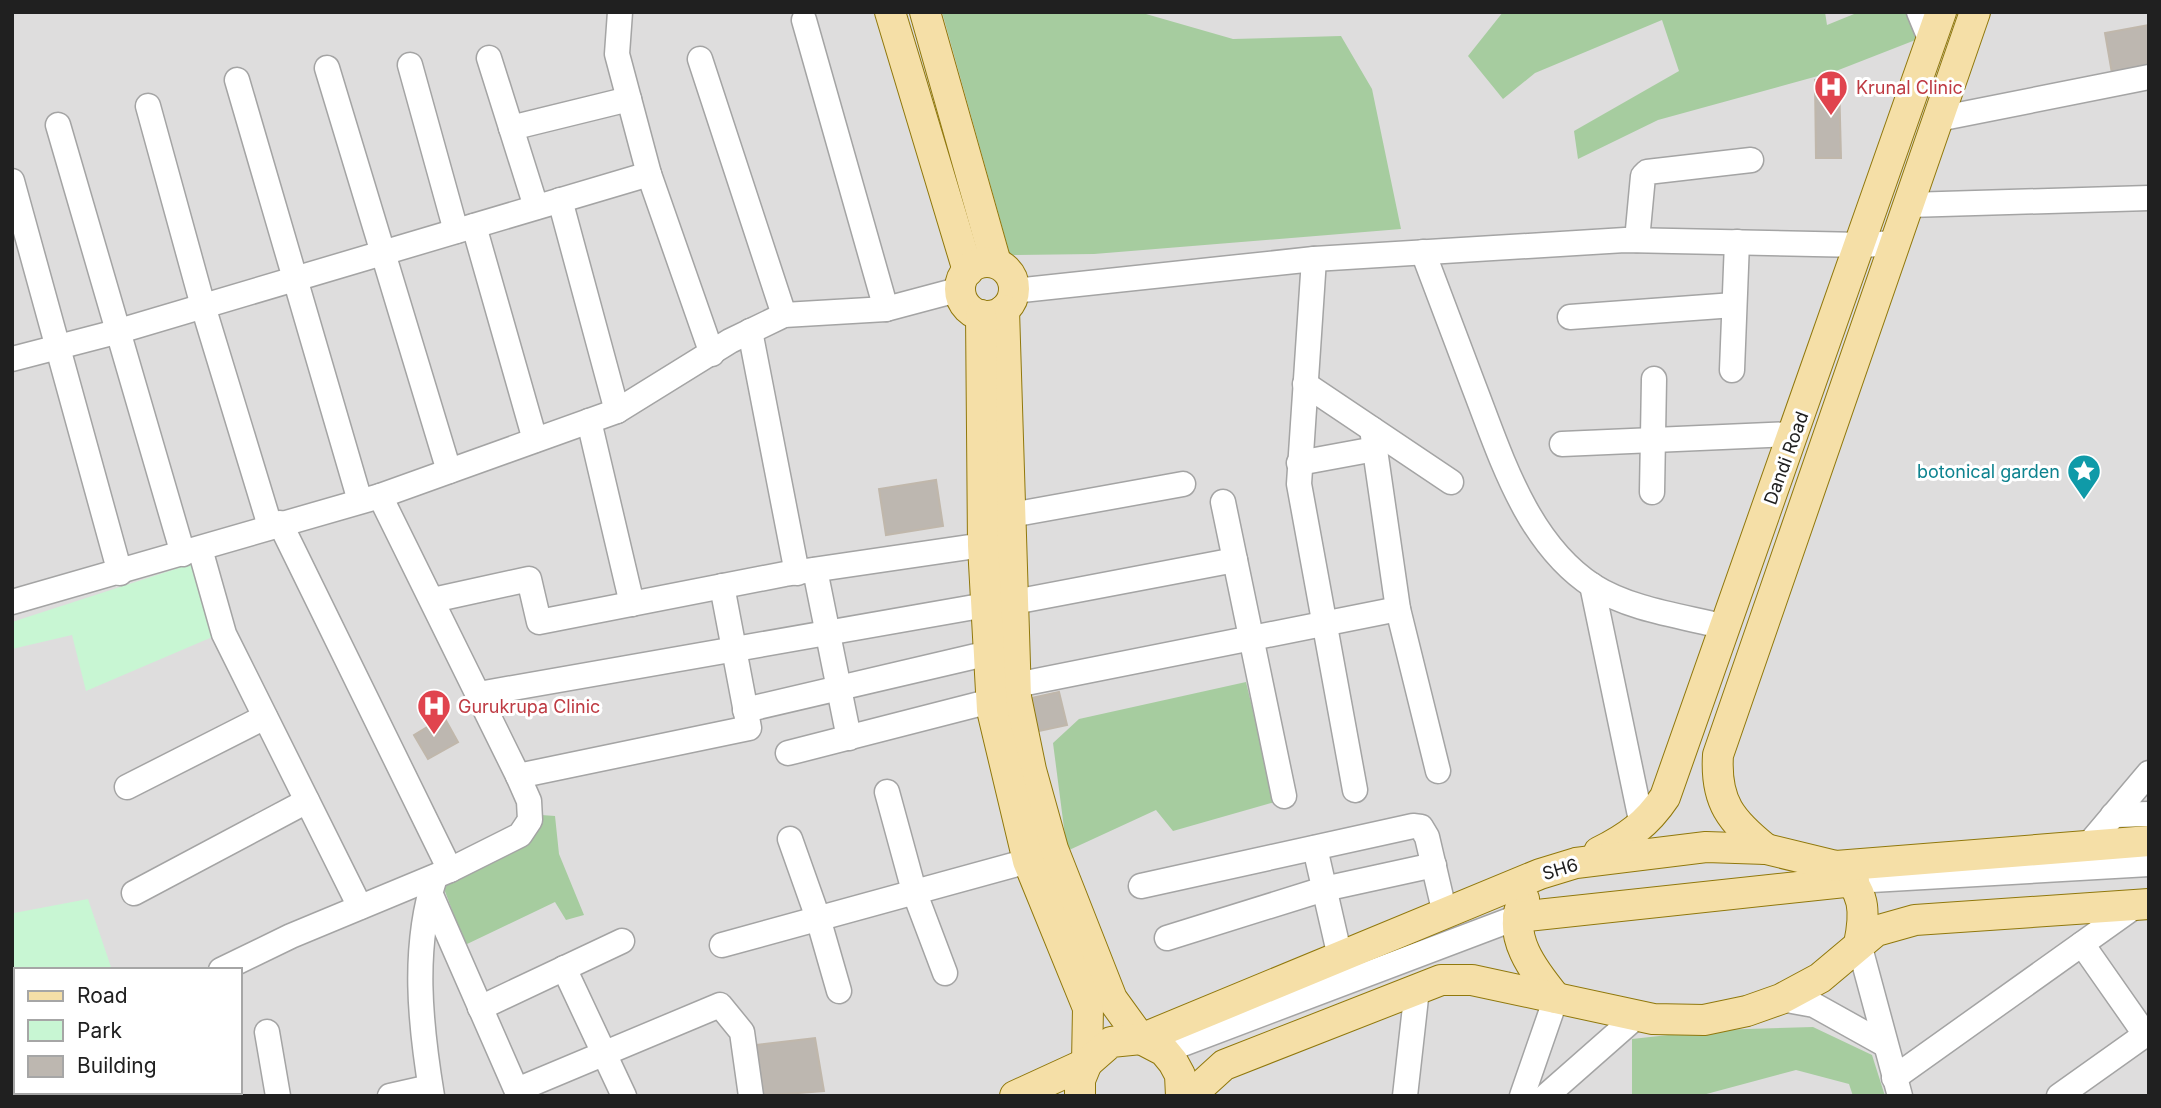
<svg xmlns="http://www.w3.org/2000/svg" width="2161" height="1108" viewBox="0 0 2161 1108" font-family="Inter,sans-serif">
<rect width="100%" height="100%" fill="#f0eee7"/>
<path fill="#dedddd" fill-rule="evenodd" d="M12,12H2149V1096H12ZM16,970H240V1092H16Z"/>
<g fill="#a6cc9f">
<polygon points="942,12 1139,12 1233,39 1341,36 1372,89 1401,229 1094,254 1010,255"/>
<polygon points="1503,12 1825,12 1827,25 1859,12 1907,12 1918,39 1836,71 1658,120 1578,159 1574,131 1679,71 1662,20 1535,73 1503,99 1468,56"/>
<polygon points="1246,682 1275,802 1173,831 1156,810 1067,851 1053,743 1079,719"/>
<polygon points="541,815 555,816 559,854 584,915 566,920 555,902 465,945 443,886 526,846"/>
<polygon points="1813,1027 1872,1055 1885,1096 1853,1096 1849,1084 1796,1070 1699,1096 1632,1096 1632,1039 1714,1030"/>
</g>
<g fill="#c8f6d3">
<polygon points="194,563 217,635 86,691 72,635 12,649 12,622"/>
<polygon points="88,899 112,970 16,970 16,1057 12,1059 12,907 14,913"/>
</g>
<g fill="#bdb7b0" stroke="#c0b7ab" stroke-width="2">
<polygon points="2149,25 2149,73 2113,79 2105,33"/>
<polygon points="1815,80 1839,80 1841,158 1816,158"/>
<polygon points="936,480 943,526 886,535 879,489"/>
<polygon points="1059,692 1067,725 1034,732 1027,699"/>
<polygon points="444,717 458,742 428,759 414,735"/>
<polygon points="815,1038 824,1091 759,1096 748,1046"/>
</g>
<g fill="none" stroke-linecap="round" stroke-linejoin="round">
<g stroke="#a4a4a4" stroke-width="27">
<g id="minor">
<polyline points="620,12 617,54 649,174 712,354"/>
<polyline points="1919,12 1931,41"/>
<polyline points="804,20 886,309"/>
<polyline points="489,58 536,207"/>
<polyline points="700,59 784,315"/>
<polyline points="410,65 456,231"/>
<polyline points="327,68 449,471"/>
<polyline points="237,80 360,501"/>
<polyline points="148,106 203,306 270,526"/>
<polyline points="1938,119 2149,77"/>
<polyline points="58,125 183,554"/>
<polyline points="511,128 629,99"/>
<polyline points="12,181 120,573"/>
<polyline points="560,200 617,411"/>
<polyline points="1908,205 2149,198"/>
<polyline points="474,226 535,440"/>
<polyline points="1637,240 1643,176 1647,172 1751,160"/>
<path d="M1423,252C1440,297 1457,342 1474,387C1501,457 1527,543 1593,586C1631,610 1682,616 1726,627"/>
<polyline points="1314,259 1299,484 1355,790"/>
<polyline points="1014,291 1314,259 1625,240 1862,245 1895,243"/>
<polyline points="1570,317 1734,305"/>
<polyline points="750,331 797,573"/>
<polyline points="12,359 116,332 649,174"/>
<polyline points="1732,370 1737,242"/>
<polyline points="1305,384 1451,482"/>
<polyline points="589,421 632,604"/>
<polyline points="1372,429 1398,609 1438,771"/>
<polyline points="1562,444 1794,434"/>
<polyline points="1299,463 1375,449"/>
<polyline points="1652,492 1654,379"/>
<polyline points="1223,502 1284,796"/>
<polyline points="1011,515 1183,484"/>
<polyline points="280,523 450,870"/>
<polyline points="200,549 224,634 360,907"/>
<polyline points="815,570 849,738"/>
<polyline points="1592,585 1642,825"/>
<polyline points="433,600 529,579 539,622 785,574 983,545"/>
<polyline points="12,602 380,496 617,411 730,341 784,315 886,309 961,289"/>
<polyline points="1014,602 1235,560"/>
<polyline points="1016,685 1398,609"/>
<polyline points="479,694 986,605"/>
<polyline points="745,710 989,653"/>
<polyline points="788,753 991,701"/>
<polyline points="518,776 749,728 722,586"/>
<polyline points="127,787 265,717"/>
<polyline points="887,792 914,891 945,973"/>
<polyline points="2113,815 2149,814"/>
<polyline points="790,839 818,918 839,991"/>
<polyline points="2089,844 2149,773"/>
<polyline points="1315,848 1340,957"/>
<polyline points="1854,881 2149,864"/>
<polyline points="1141,886 1413,826 1421,827 1427,837 1445,914"/>
<polyline points="134,893 307,801"/>
<polyline points="431,895 519,1096"/>
<polyline points="1167,938 1324,889 1434,865"/>
<polyline points="1859,944 1900,1096"/>
<polyline points="2082,944 2145,1034"/>
<polyline points="722,945 1028,861"/>
<polyline points="564,968 624,1096"/>
<polyline points="221,970 291,936 450,870 520,835 530,820 529,801 518,776 380,496"/>
<polyline points="1781,999 1814,1005 1884,1044"/>
<polyline points="480,1008 622,941"/>
<polyline points="267,1032 278,1096"/>
<polyline points="1164,1051 1518,917"/>
<polyline points="12,1065 16,1063"/>
<polyline points="1894,1078 2138,904"/>
<polyline points="517,1090 720,1005 742,1032 751,1096"/>
<polyline points="390,1096 430,1087"/>
<path d="M432,1096C420,1023 412,948 435,877"/>
<polyline points="1405,1096 1417,989"/>
<polyline points="1522,1096 1556,998"/>
<polyline points="1546,1096 1638,1015"/>
<polyline points="2059,1096 2149,1032"/>
</g>
</g>
<g stroke="#90780c" stroke-width="32">
<g id="major">
<polyline points="890,12 968,271"/>
<polyline points="925,12 996,263"/>
<circle cx="987" cy="289" r="27"/>
<polyline points="1004,310 1016,697 1031,770 1053,849 1112,999 1141,1039 1164,1051 1173,1062 1180,1075 1181,1096"/>
<polyline points="981,315 983,545 992,710 1028,861 1088,1008 1087,1063 1080,1080 1080,1096"/>
<path d="M1766,849C1731,821 1715,802 1718,755L1975,12"/>
<path d="M1599,852C1627,838 1647,824 1665,797L1941,12"/>
<path d="M1839,868C1865,891 1866,911 1859,944"/>
<path d="M1524,899C1505,935 1534,971 1556,998"/>
<polyline points="1518,917 1854,881"/>
<polyline points="1015,1096 1087,1063 1111,1042 1141,1039 1540,874 1576,863 1706,847 1766,849 1836,866 2149,841"/>
<polyline points="1190,1096 1224,1065 1441,980 1472,980 1653,1019 1704,1020 1747,1011 1781,999 1820,978 1876,931 1915,920 2149,904"/>
</g>
</g>
<use href="#minor" stroke="#fff" stroke-width="24"/>
<use href="#major" stroke="#f5dfa7" stroke-width="30"/>
</g>
<defs>
<g id="hospital-pin" transform="scale(1.75)"><path d="M0 17L-7.5 6A9.5 9.5 0 1 1 7.5 6Z" fill="#e0444e" stroke="#fff"/><path d="M-5-5h3v3.5h4V-5h3V5h-3V1.5h-4V5h-3Z" fill="#fff"/></g>
<g id="sight-pin" transform="scale(1.75)"><path d="M0 17L-7.5 6A9.5 9.5 0 1 1 7.5 6Z" fill="#0f9aa8" stroke="#fff"/><path d="M0-6L1.8-2.2L6-1.7L2.9 1.2L3.7 5.4L0 3.3L-3.7 5.4L-2.9 1.2L-6-1.7L-1.8-2.2Z" fill="#fff"/></g>
</defs>
<g fill-rule="evenodd">
<use href="#hospital-pin" x="1831" y="87"/>
<use href="#sight-pin" x="2084" y="471"/>
<use href="#hospital-pin" x="434" y="706"/>
</g>
<g text-anchor="middle" dominant-baseline="central" stroke-width="6" stroke-linejoin="round" paint-order="stroke">
<g font-size="18" fill="#be3a42" stroke="#fff" text-anchor="start">
<text x="1856" y="87">Krunal Clinic</text>
<text x="458" y="706">Gurukrupa Clinic</text>
</g>
<g font-size="18" fill="#202020" stroke="#fff">
<text transform="translate(1786 458) rotate(-70)">Dandi Road</text>
<text transform="translate(1560 869) rotate(-16)">SH6</text>
</g>
<g font-size="18" fill="#0d838f" stroke="#fff" text-anchor="end">
<text x="2060" y="471">botonical garden</text>
</g>
</g>
<rect width="2161" height="1108" fill="none" stroke="#202020" stroke-width="28"/>
<rect x="14" y="968" width="228" height="126" fill="#ffffff" stroke="#a6a6a6" stroke-width="2"/>
<rect x="28" y="991" width="35" height="10" fill="#f5dfa7" stroke="#a6a6a6" stroke-width="2"/>
<text x="77" y="1003" font-size="21" fill="#202020">Road</text>
<rect x="28" y="1020" width="35" height="21" fill="#c8f6d3" stroke="#a6a6a6" stroke-width="2"/>
<text x="77" y="1038" font-size="21" fill="#202020">Park</text>
<rect x="28" y="1056" width="35" height="21" fill="#bdb7b0" stroke="#a6a6a6" stroke-width="2"/>
<text x="77" y="1073" font-size="21" fill="#202020">Building</text>
</svg>
